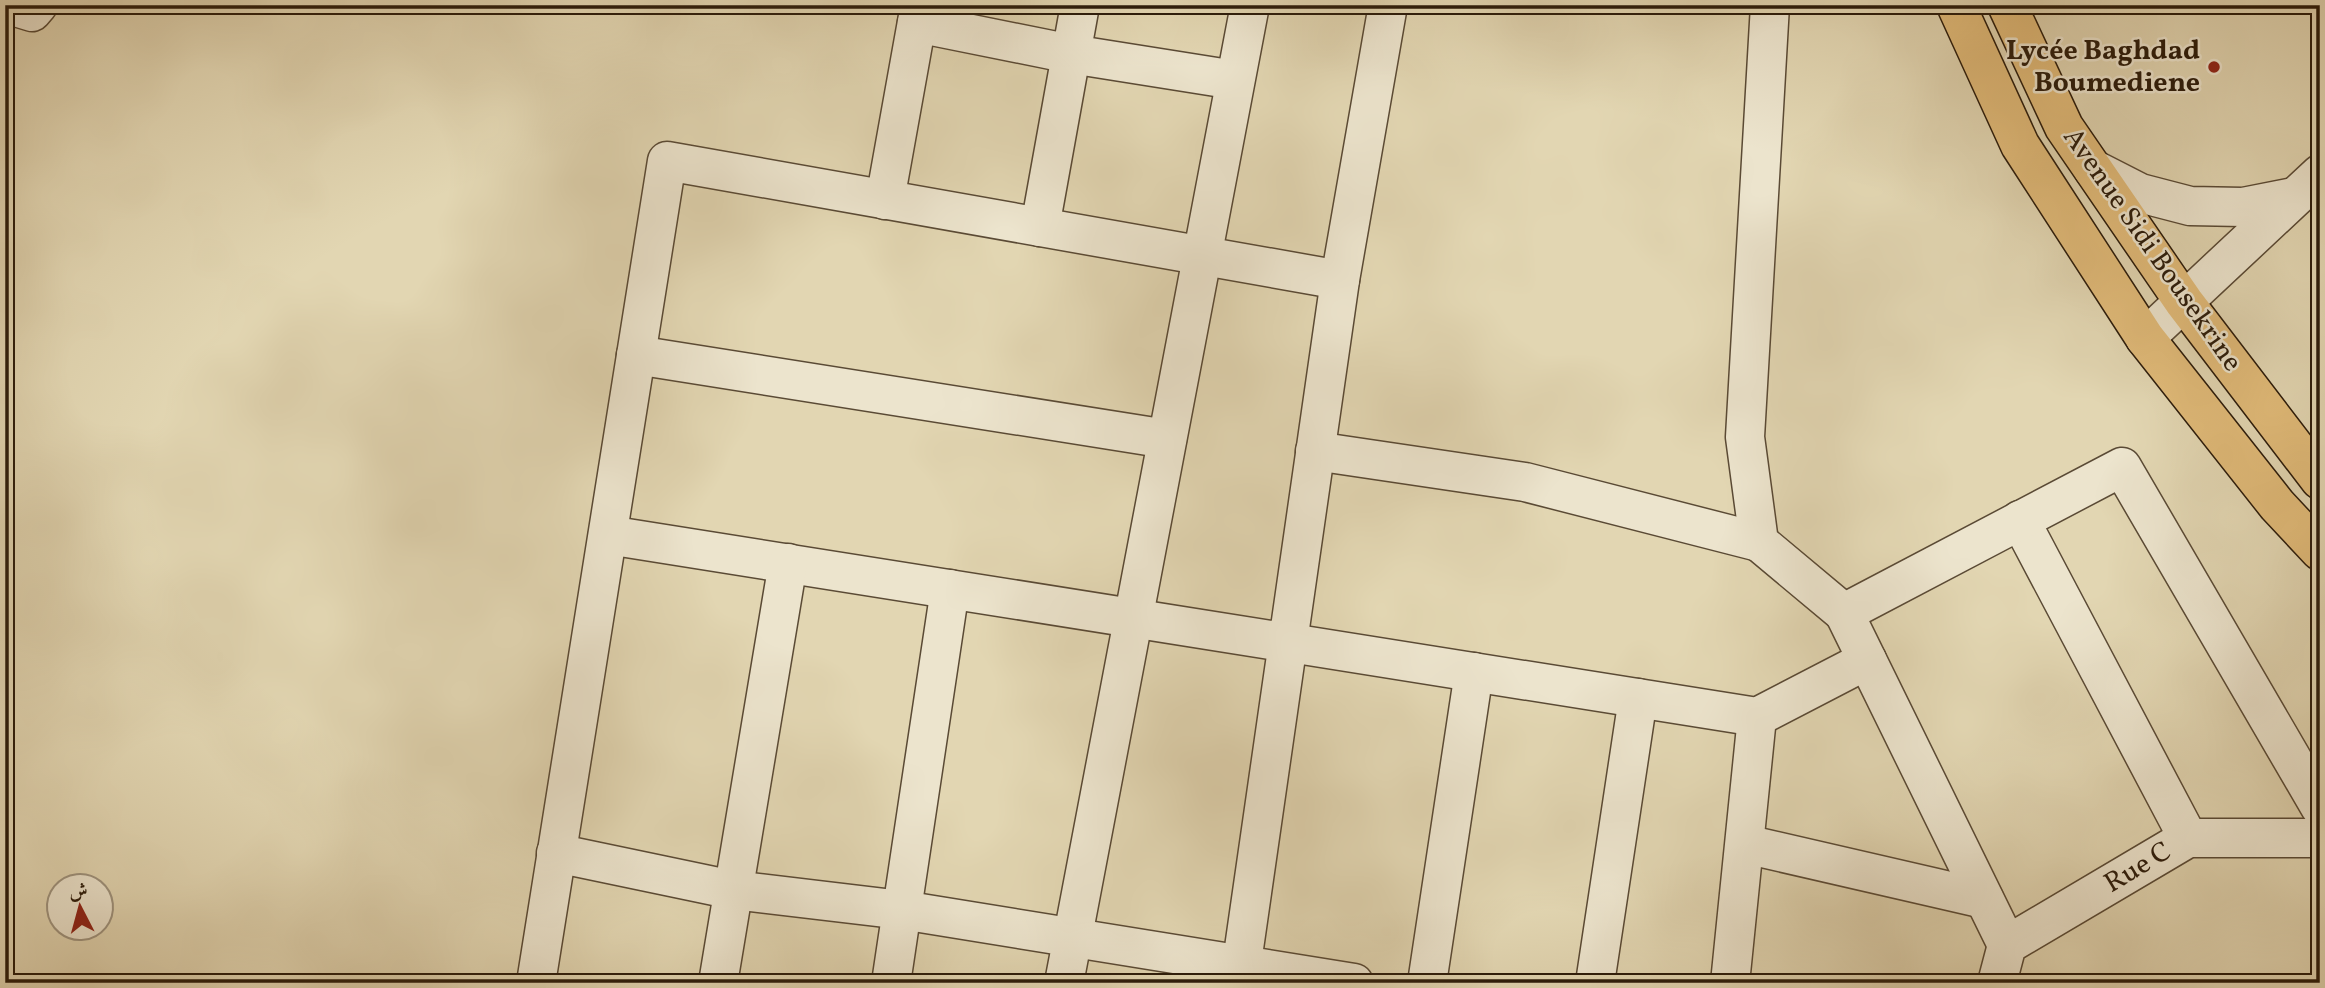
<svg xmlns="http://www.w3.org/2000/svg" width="2325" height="988" viewBox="0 0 2325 988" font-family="Vollkorn,Amiri,serif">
<rect width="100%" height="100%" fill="#e2d6b2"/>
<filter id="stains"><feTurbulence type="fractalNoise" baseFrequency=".00286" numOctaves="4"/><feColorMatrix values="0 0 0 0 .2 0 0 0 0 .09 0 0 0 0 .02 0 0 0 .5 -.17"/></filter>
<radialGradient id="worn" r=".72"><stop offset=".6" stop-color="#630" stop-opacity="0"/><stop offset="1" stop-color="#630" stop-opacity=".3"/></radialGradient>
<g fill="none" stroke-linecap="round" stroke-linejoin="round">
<g stroke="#5a4a35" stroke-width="41">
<g id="minor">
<polyline points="9,5 32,12 38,5"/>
<polyline points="1770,5 1745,437 1759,542 1844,613"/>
<polyline points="917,23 1071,54 1235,80"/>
<polyline points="2093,169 2140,193 2190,206 2243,207 2294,197"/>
<polyline points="885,200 920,5"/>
<polyline points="1040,227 1080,5"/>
<polyline points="2145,338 2320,174"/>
<polyline points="636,355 1167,439"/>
<polyline points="1315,451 1525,482 1759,542"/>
<polyline points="2020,520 2188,838"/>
<polyline points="608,535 1757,717 1867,660"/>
<polyline points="1745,844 1984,899"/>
<polyline points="556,853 733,890 902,910 1354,983"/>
<polyline points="2007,945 1844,613 2122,467 2320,807"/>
<polyline points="536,983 667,161 1340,280"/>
<polyline points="718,983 788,563"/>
<polyline points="891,983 950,589"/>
<polyline points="1064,983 1250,5"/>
<polyline points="1239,983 1340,280 1388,5"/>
<polyline points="1427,983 1474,672"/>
<polyline points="1595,983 1638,698"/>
<polyline points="1730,983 1757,717"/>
<polyline points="1997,983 2007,945 2188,838 2320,838"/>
</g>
</g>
<g stroke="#2c1c0b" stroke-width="41">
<g id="major">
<polyline points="1956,5 2020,145 2145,338 2277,505 2320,551"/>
<polyline points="2007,5 2064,127 2184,302 2320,480"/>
</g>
</g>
<use href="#minor" stroke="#ece4cd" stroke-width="38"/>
<use href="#major" stroke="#e1bb79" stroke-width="38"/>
</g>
<circle fill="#8f2418" stroke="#ece4cd" stroke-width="2.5" cx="2214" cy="67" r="7"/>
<g text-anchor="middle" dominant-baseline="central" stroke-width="5" stroke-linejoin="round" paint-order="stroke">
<g font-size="28" font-weight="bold" fill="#2c1c0b" stroke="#ece4cd" text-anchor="end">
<text x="2200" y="51">Lycée Baghdad<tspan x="2200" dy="32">Boumediene</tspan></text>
</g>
<g font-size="28" fill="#2c1c0b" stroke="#ece4cd">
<text transform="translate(2152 250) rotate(55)">Avenue Sidi Bousekrine</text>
<text transform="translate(2138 868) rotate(-31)">Rue C</text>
</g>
</g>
<rect width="2325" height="988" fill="none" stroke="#e2d6b2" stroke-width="28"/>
<rect x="7" y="7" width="2311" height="974" fill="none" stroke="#2c1c0b" stroke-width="3.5"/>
<rect x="14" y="14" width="2297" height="960" fill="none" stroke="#2c1c0b" stroke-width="2"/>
<g transform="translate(80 907) rotate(354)"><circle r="33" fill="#ece4cd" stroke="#9f947f" stroke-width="2"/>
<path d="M0-5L12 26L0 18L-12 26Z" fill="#8f2418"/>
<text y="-10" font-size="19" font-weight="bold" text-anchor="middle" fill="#2c1c0b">ش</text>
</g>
<rect width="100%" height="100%" filter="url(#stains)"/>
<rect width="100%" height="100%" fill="url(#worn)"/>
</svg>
